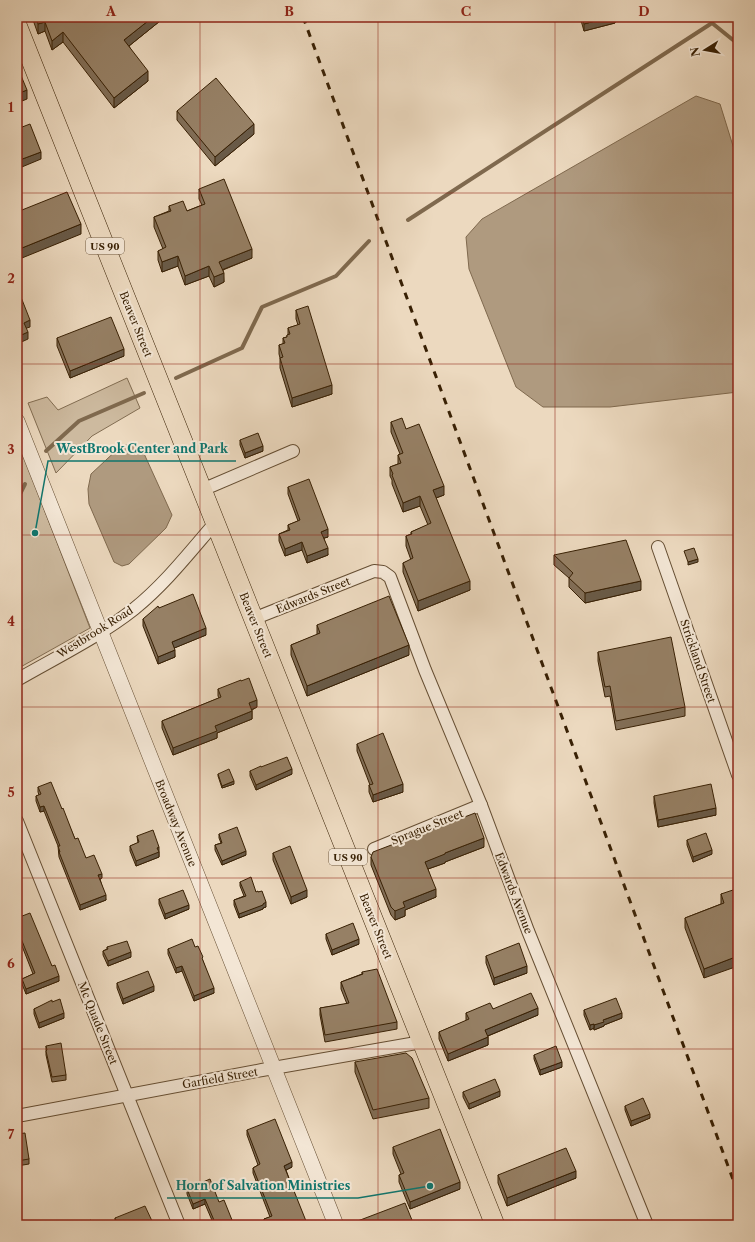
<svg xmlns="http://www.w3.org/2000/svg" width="755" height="1242" viewBox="0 0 755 1242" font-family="'Libre Caslon Text',serif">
<rect width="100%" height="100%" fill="#ecd9bf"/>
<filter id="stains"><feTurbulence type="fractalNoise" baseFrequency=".005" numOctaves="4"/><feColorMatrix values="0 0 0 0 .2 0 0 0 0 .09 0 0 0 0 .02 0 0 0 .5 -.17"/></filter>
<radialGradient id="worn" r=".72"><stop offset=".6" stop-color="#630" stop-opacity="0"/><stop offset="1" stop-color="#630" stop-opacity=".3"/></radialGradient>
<g fill="#cdba9f" stroke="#826d52">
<polygon points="127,378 140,408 92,436 56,473 28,403 47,397 58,410"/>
<polygon points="17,439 90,628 17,669"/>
</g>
<g fill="#af9a7f" stroke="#7f694e">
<polygon points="696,96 720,104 738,162 738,392 610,407 543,407 516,387 469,269 466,237 482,219"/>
<polygon points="132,444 141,447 172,515 166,528 129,564 122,566 114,562 89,504 88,489 91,474 121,446"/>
</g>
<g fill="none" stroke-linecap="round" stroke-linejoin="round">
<g stroke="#7f694e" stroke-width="4">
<polyline points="408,220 712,23 738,44"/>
<polyline points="176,378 242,348 262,307 336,276 369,241"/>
<polyline points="46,451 79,421 144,393"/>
<polyline points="17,500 25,484"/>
</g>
<g stroke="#654e33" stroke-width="14">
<g id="minor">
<polyline points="202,490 293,451"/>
<polyline points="658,547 738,775"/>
<polyline points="253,619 374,571 383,572 390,577 425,670 481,805 528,931 647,1225"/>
<path d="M17,680C55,658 100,636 134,609C165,584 189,553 215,523"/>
<polyline points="17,821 179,1225"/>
<polyline points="374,849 481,805"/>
<polyline points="17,1116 262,1070 422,1042"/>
</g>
</g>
<g stroke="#654e33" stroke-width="16">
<polyline id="tertiary" points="17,421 336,1225"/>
</g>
<g stroke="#382004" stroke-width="20">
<polyline id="primary" points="17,25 495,1225"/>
</g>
<use href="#minor" stroke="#f3e6d5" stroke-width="12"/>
<use href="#tertiary" stroke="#f3e6d5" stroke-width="15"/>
<use href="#primary" stroke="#ecd9bf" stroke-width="19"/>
<polyline stroke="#382004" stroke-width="3" stroke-dasharray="7 7" stroke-linecap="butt" points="303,17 738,1193"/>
</g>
<g fill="#816e57" stroke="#382004">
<polygon points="32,17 165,17 129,46 148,81 114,108 63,42 52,50 45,31 38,34"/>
<polygon points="580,17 615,17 615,23 584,31"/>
<polygon points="177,111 254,134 215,166 177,120"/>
<polygon points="199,189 252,258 223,270 224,282 214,287 209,276 185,285 178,266 162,272 158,260 158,251 163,249 154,227 154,217 169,211 169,206 187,211 202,205 199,199"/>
<polygon points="296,310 332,394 292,407 280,368 280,358 279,354 279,345 283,344 283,338 287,337 287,335 288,335 288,328 298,325 296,319"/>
<polygon points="57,338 124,356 70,378 57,346"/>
<polygon points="391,422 406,429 444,495 436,498 470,590 418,611 403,572 403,563 411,560 406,546 406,536 411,534 411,532 428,525 420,506 403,512 392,484 392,480 390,476 390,467 398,464 398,455 400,454 391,432"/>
<polygon points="240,440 263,451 245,458 240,445"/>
<polygon points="288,487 328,537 324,538 328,555 307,563 302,550 285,556 279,541 279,534 288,530 288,525 298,521 288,494"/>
<polygon points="554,555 641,590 585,603 569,587 569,578 554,565"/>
<polygon points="159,608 206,635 174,648 175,657 158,664 143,626 143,619"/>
<polygon points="317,625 409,655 307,696 291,655 291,645 317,635"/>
<polygon points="598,652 685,707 685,716 616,730 610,696 605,697 598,661"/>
<polygon points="218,689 257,707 252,710 252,719 217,733 217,738 173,755 162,728 162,721 219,698 218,696"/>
<polygon points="357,744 403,792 373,802 369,792 369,785 370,785 357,751"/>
<polygon points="250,771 292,774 256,790 250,776"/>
<polygon points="218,774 234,784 222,788 218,776"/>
<polygon points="38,787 62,809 75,839 86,858 102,878 100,879 106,900 80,910 59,857 58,846 44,811 40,812 36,801 36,796 39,795 38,792"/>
<polygon points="654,796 716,815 658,827 654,803"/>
<polygon points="219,834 246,855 222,865 215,850 215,845 221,843 219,838"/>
<polygon points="137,836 159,852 159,857 136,866 130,851 130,846 138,843"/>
<polygon points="687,840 712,854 693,862 687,845"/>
<polygon points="484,847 445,862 445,863 428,869 436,897 405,910 405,916 395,920 391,915 371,865 371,857"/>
<polygon points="273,853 307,897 291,904 273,860"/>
<polygon points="240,882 256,892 266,907 263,908 263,909 239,918 234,905 234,900 244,896 240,886"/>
<polygon points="721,894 738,894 704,978 685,928 685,918 721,904"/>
<polygon points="159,899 189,909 165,919 159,904"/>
<polygon points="17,918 52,966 59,981 26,994 22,984 22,979 33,974 20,941 17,942"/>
<polygon points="326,934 359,944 332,955 326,939"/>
<polygon points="107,947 131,957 108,966 103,955 103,951 107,949"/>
<polygon points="195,947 203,961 214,993 194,1001 182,971 176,973 168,954 168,949"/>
<polygon points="486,956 527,973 494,985 486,963"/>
<polygon points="362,972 397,1022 397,1029 325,1042 320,1015 320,1008 347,1004 341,989 341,982 362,974"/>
<polygon points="117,983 154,991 123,1004 117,988"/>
<polygon points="52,1002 64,1018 39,1028 34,1014 34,1009"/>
<polygon points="493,1009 538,1015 488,1036 488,1045 448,1061 439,1039 439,1032 466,1021 466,1013"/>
<polygon points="584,1010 622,1018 604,1025 604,1026 594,1030 594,1028 590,1030 584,1015"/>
<polygon points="46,1046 66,1075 66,1080 52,1082 46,1055"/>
<polygon points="534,1055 562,1067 540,1075 534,1059"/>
<polygon points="355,1062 429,1098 429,1108 373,1119 355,1072"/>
<polygon points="463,1092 500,1096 469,1109 463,1097"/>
<polygon points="625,1106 650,1118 631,1126 625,1110"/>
<polygon points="247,1130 292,1167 286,1170 306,1225 264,1225 264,1219 270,1217 253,1173 253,1168 258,1165 247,1135"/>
<polygon points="17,1134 29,1159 29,1164 17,1166"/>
<polygon points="393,1147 460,1189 410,1209 399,1182 399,1175 401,1174 393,1154"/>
<polygon points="498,1175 576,1178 507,1206 498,1183"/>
<polygon points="187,1189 219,1202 232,1225 214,1225 205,1204 193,1209 187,1194"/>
<polygon points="115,1218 152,1225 116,1225 115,1223"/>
</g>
<g fill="#695a47" stroke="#382004">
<polygon points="153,17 165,17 124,50 124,40"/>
<polygon points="610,17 615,17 615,23 584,31 584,24"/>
<polygon points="45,22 45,31 38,34 38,24"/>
<polygon points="63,32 63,42 52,50 52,41"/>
<polygon points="148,71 148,81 114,108 114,98"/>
<polygon points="27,90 27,99 17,103 17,94"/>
<polygon points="254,124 254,134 215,166 215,157"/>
<polygon points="41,152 41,159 17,169 17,161"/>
<polygon points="81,224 81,234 17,260 17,250"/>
<polygon points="252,249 252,258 219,271 219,262"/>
<polygon points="178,256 178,266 162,272 162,262"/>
<polygon points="209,266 209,276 185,285 185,276"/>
<polygon points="224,273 224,282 214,287 214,277"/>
<polygon points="30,320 30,327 24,329 24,323"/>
<polygon points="28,332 28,339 17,344 17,337"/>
<polygon points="124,349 124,356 70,378 70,371"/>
<polygon points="332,385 332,394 292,407 292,398"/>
<polygon points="263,446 263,451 245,458 245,453"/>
<polygon points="444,486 444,495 433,499 433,490"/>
<polygon points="420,496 420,506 403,512 403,503"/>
<polygon points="328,529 328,537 321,539 321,532"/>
<polygon points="302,542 302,550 285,556 285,549"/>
<polygon points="328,548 328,555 307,563 307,556"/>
<polygon points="698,559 698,562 688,565 688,562"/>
<polygon points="470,581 470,590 418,611 418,601"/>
<polygon points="641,581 641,590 585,603 585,593"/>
<polygon points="206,628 206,635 172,649 172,642"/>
<polygon points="409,645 409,655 307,696 307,686"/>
<polygon points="175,650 175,657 158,664 158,657"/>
<polygon points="257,700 257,707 249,711 249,703"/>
<polygon points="252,711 252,719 217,733 217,738 173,755 173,748 215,726"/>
<polygon points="292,769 292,774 256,790 256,785"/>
<polygon points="234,781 234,784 222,788 222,786"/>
<polygon points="403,784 403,792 373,802 373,795"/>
<polygon points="44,806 44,811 40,812 40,807"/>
<polygon points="716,808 716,815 658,827 658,820"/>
<polygon points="484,838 484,847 445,862 445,863 425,870 425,862 445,853"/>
<polygon points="159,847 159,857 136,866 136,861"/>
<polygon points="712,850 712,854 693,862 693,857"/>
<polygon points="246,851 246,855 222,865 222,861"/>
<polygon points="102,874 102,878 98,880 98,875"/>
<polygon points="436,889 436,897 405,910 405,916 395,920 395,911 403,902"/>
<polygon points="307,890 307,897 291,904 291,897"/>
<polygon points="106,895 106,900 80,910 80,905"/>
<polygon points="266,902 266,907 263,908 263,909 239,918 239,914"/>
<polygon points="189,905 189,909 165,919 165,914"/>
<polygon points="20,936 20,941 17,942 17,937"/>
<polygon points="359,939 359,944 332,955 332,950"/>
<polygon points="131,952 131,957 108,966 108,961"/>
<polygon points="738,956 738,966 704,978 704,969"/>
<polygon points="182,966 182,971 176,973 176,968"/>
<polygon points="527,966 527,973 494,985 494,978"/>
<polygon points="59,976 59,981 26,994 26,989"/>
<polygon points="154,986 154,991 123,1004 123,999"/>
<polygon points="214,988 214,993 194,1001 194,996"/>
<polygon points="538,1008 538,1015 485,1037 485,1030"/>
<polygon points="64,1013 64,1018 39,1028 39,1023"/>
<polygon points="622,1013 622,1018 604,1025 604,1026 594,1030 594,1025 603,1020"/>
<polygon points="594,1024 594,1028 590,1030 590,1025"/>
<polygon points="488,1037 488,1045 448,1061 448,1054"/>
<polygon points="562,1062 562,1067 540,1075 540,1070"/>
<polygon points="500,1091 500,1096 469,1109 469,1104"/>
<polygon points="650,1114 650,1118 631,1126 631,1121"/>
<polygon points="292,1162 292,1167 284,1171 284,1166"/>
<polygon points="576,1171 576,1178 507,1206 507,1198"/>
<polygon points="460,1182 460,1189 410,1209 410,1202"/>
<polygon points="205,1199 205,1204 193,1209 193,1204"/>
<polygon points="232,1220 232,1225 221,1225"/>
<polygon points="152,1221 152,1225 143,1225"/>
<polygon points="306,1221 306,1225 295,1225"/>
</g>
<g fill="#968065" stroke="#382004">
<polygon points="36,17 153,17 124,40 148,71 114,98 63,32 52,41 45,22 38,24"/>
<polygon points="582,17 610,17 584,24"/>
<polygon points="17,66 27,90 17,94"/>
<polygon points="216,78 254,124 215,157 177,111"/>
<polygon points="30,124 41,152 17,161 17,129"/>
<polygon points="224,179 252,249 219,262 224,273 214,277 209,266 185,276 178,256 162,262 158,251 166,247 154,217 171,211 169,206 183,201 187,211 205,204 199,189"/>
<polygon points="67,192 81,224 17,250 17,212"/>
<polygon points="17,287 30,320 24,323 28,332 17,337"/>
<polygon points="308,306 332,385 292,398 280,358 283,357 279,345 285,343 283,338 287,337 287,335 290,334 288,328 300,324 296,310"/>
<polygon points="111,317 124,349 70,371 57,338"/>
<polygon points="402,418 406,429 419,424 444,486 433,490 470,581 418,601 403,563 413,558 406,536 412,534 411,532 431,523 420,496 403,503 392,475 393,474 390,467 401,463 398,455 403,453 391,422"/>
<polygon points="258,433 263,446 245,453 240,440"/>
<polygon points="309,479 328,529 321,532 328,548 307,556 302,542 285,549 279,534 290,530 288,525 300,520 288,487"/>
<polygon points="626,540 641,581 585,593 569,578 573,573 554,555"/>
<polygon points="694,548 698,559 688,562 684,551"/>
<polygon points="193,594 206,628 172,642 175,650 158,657 143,619 158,606 159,608"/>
<polygon points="389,596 409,645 307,686 291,645 320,633 317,625"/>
<polygon points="671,637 685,707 616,721 610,686 605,687 598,652"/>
<polygon points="249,678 257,700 249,703 252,711 215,726 217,731 173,748 162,721 221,697 218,689 241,680 241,681"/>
<polygon points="383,733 403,784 373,795 369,785 373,784 357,744"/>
<polygon points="287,757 292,769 256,785 250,771 261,766 261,767"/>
<polygon points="229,769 234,781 222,786 218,774"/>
<polygon points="51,782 62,809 63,808 75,839 78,838 86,858 94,855 102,874 98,875 106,895 80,905 59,852 60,852 58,846 60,846 44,806 40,807 36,796 41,794 38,787"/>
<polygon points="711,784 716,808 658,820 654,796"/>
<polygon points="475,813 484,838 445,853 445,854 425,862 436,889 403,902 405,907 395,911 391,907 371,857 373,852"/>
<polygon points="237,827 246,851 222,861 215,845 222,843 219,834"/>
<polygon points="153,830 159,847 157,848 159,852 136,861 130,846 139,842 137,836"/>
<polygon points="706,833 712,850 693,857 687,840"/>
<polygon points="290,846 307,890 291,897 273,853"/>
<polygon points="251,877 256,892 258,891 258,892 262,891 266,902 263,904 263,905 239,914 234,900 246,896 240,882"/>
<polygon points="736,889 738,894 738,956 704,969 685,918 724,903 721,894"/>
<polygon points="183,890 189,905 165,914 159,899"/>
<polygon points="30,913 52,966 55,965 59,976 26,989 22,979 35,973 20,936 17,937 17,918"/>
<polygon points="353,923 359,939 332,950 326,934"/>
<polygon points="192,939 195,947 198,946 203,957 202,958 214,988 194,996 182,966 176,968 168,949"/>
<polygon points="127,941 131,952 108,961 103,951 108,949 107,947"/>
<polygon points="519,943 527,966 494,978 486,956"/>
<polygon points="377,969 397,1022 325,1035 320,1008 349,1003 341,982 363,974 362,972"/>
<polygon points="148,971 154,986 123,999 117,983"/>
<polygon points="531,993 538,1008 485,1030 488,1037 448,1054 439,1032 469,1019 466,1013 490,1003 493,1009"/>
<polygon points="616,998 622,1013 603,1020 604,1022 594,1025 594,1024 590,1025 584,1010"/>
<polygon points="60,999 64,1013 39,1023 34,1009 52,1000 52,1002"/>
<polygon points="61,1043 66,1075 52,1077 46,1051 47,1050 46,1046"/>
<polygon points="556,1046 562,1062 540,1070 534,1055"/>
<polygon points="406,1053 412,1058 429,1098 373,1110 355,1062"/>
<polygon points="495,1079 500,1091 469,1104 463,1092"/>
<polygon points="643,1098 650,1114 631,1121 625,1106"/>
<polygon points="275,1119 292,1162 284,1166 306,1221 295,1225 266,1225 264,1219 272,1216 253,1168 260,1164 247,1130"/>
<polygon points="440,1129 460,1182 410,1202 399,1175 404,1173 393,1147"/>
<polygon points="25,1133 29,1159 17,1161 17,1134"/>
<polygon points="566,1148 576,1171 507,1198 498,1175"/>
<polygon points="210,1179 219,1202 224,1200 232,1220 221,1225 216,1225 205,1199 193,1204 187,1189"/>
<polygon points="405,1203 414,1225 356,1225 355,1222"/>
<polygon points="145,1206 152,1221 143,1225 118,1225 115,1218"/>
<polygon points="91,1220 93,1225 79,1225"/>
</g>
<path fill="none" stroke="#8f2418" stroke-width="1" stroke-opacity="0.55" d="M200,17V1225M378,17V1225M555,17V1225M17,193H738M17,364H738M17,535H738M17,707H738M17,878H738M17,1049H738"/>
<g text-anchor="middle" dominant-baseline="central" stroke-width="4" stroke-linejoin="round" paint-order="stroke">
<g fill="#f3e6d5" stroke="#705b43" stroke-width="1">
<rect x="86" y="238" width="38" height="16" rx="3"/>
<rect x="329" y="849" width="38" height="16" rx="3"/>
</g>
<g font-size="10" font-weight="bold" fill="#382004">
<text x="105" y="246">US 90</text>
<text x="348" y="857">US 90</text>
</g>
<g font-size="11" fill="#382004" stroke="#f3e6d5">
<text transform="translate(136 324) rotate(68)">Beaver Street</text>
<text transform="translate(313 595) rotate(-22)">Edwards Street</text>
<text transform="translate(256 625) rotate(68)">Beaver Street</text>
<text transform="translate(95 632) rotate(-32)">Westbrook Road</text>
<text transform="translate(698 661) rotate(71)">Strickland Street</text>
<text transform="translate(176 823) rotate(68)">Broadway Avenue</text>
<text transform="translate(427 827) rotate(-22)">Sprague Street</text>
<text transform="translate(514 893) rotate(69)">Edwards Avenue</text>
<text transform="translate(376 926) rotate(68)">Beaver Street</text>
<text transform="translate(98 1023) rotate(68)">Mc Quade Street</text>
<text transform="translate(220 1078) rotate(-10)">Garfield Street</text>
</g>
</g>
<path fill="none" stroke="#0f766e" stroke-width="1.5" d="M35 533L48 461H236M430 1186L358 1198H167"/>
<g fill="#0f766e" stroke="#f3e6d5" stroke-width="1.5">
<circle cx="35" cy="533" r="4"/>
<circle cx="430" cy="1186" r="4"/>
</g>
<g font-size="12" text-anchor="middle" font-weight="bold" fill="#0f766e" stroke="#f3e6d5" stroke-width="4" stroke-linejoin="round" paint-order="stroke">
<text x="142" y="453">WestBrook Center and Park</text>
<text x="263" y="1190">Horn of Salvation Ministries</text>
</g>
<rect width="755" height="1242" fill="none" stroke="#ecd9bf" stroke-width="44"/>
<g transform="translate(705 50) rotate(259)" stroke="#f3e6d5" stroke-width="3" paint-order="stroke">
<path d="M0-3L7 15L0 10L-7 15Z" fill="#382004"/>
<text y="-6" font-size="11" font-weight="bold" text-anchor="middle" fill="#382004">N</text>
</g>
<rect x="22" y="22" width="711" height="1198" fill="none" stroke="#8f2418" stroke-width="1.5"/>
<g font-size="13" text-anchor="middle" font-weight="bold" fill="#8f2418">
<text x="111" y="16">A</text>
<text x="289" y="16">B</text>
<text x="466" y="16">C</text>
<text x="644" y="16">D</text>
<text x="11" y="112">1</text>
<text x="11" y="283">2</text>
<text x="11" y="454">3</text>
<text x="11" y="626">4</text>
<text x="11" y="797">5</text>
<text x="11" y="968">6</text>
<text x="11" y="1139">7</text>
</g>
<rect width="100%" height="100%" filter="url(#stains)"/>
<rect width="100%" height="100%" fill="url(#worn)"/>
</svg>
